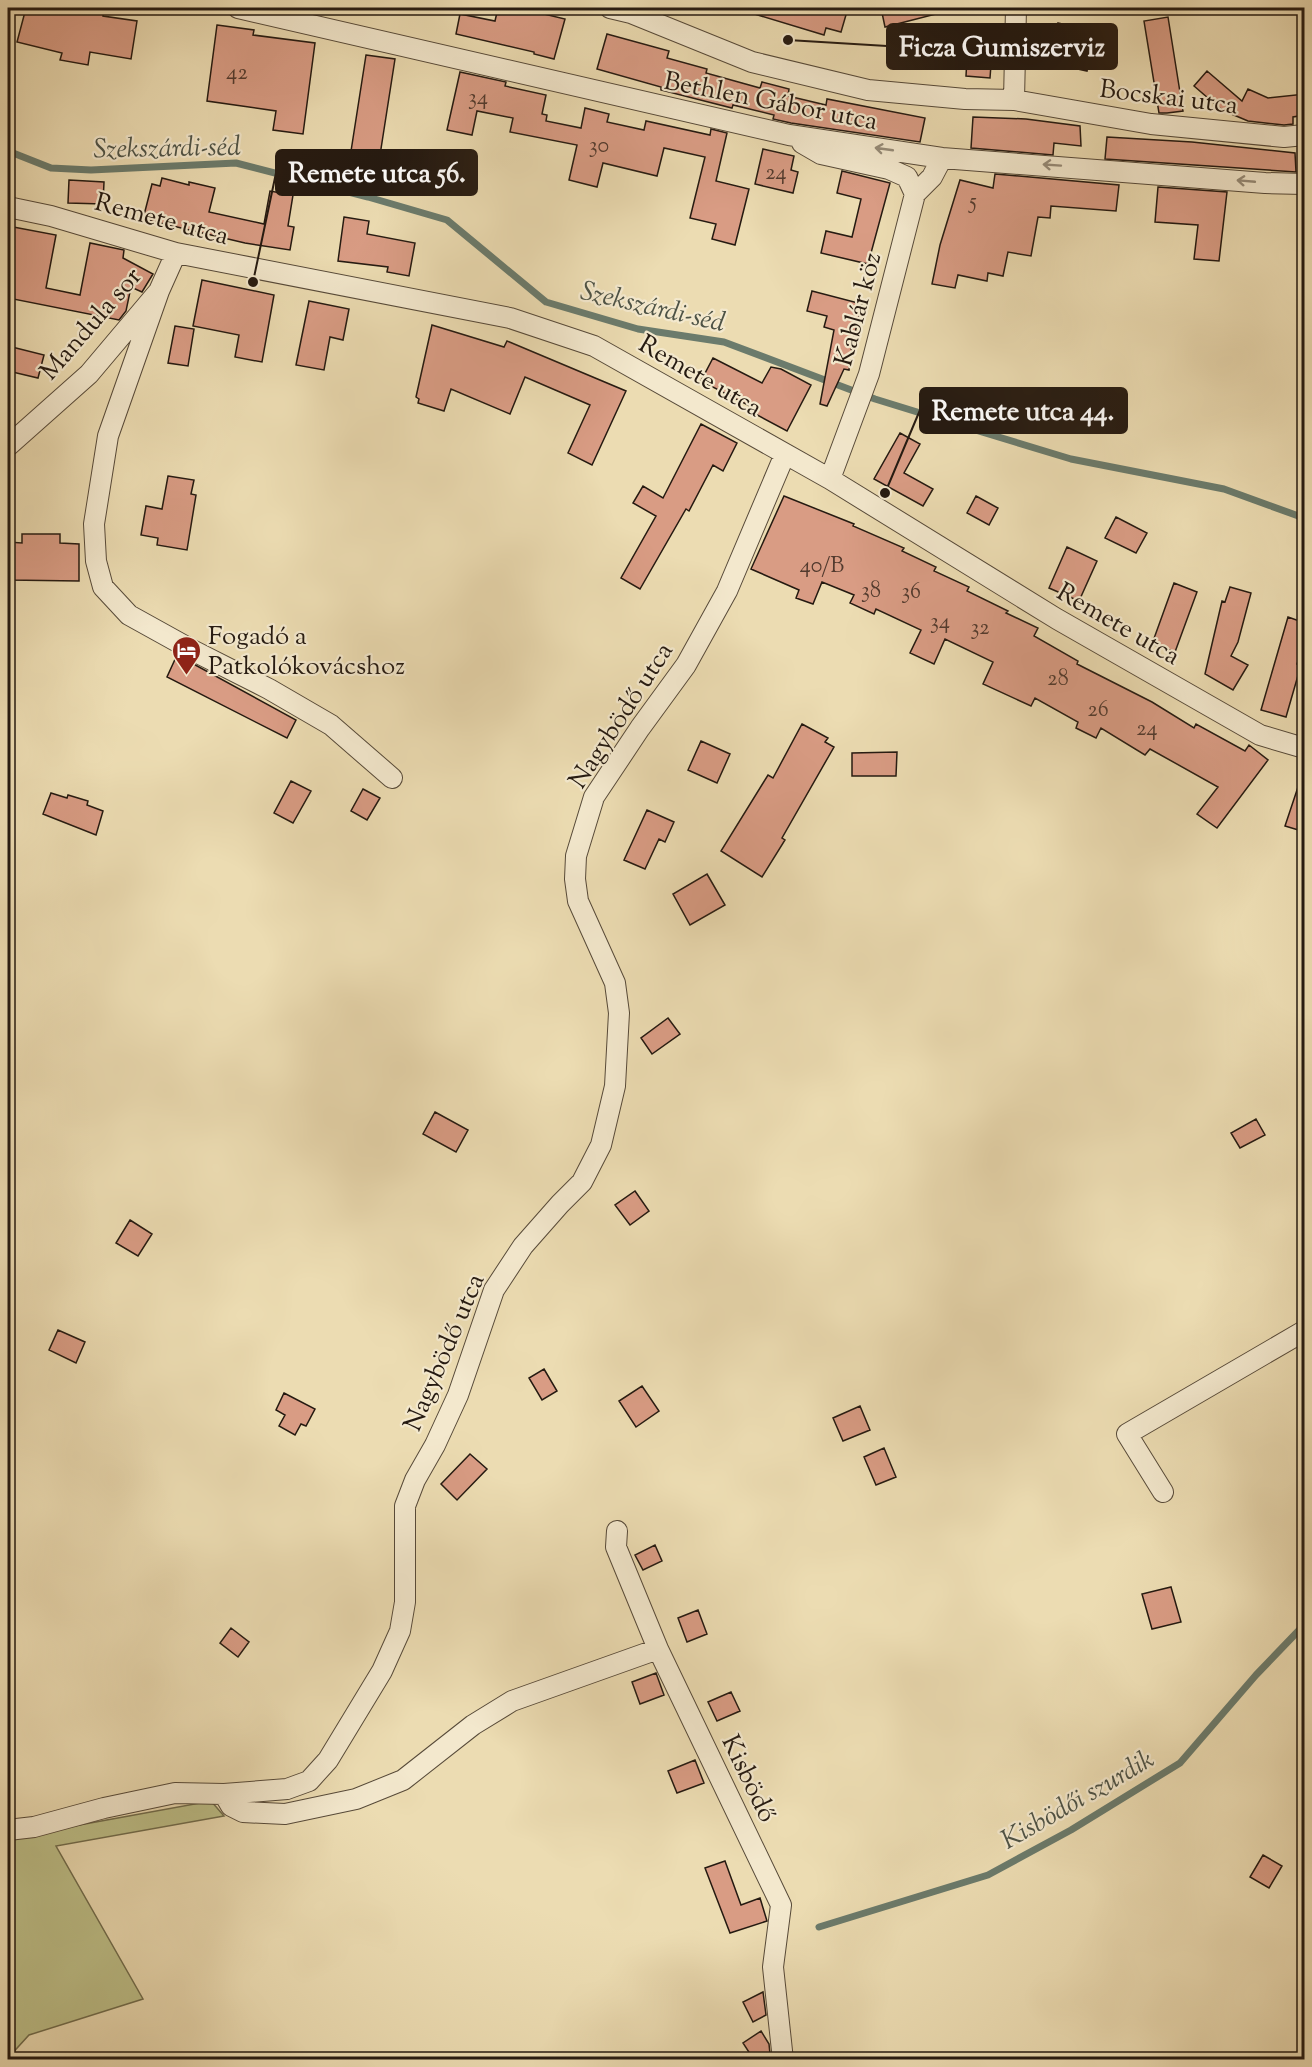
<svg xmlns="http://www.w3.org/2000/svg" width="1312" height="2067" font-family="'Sorts Mill Goudy',serif">
<style>
.green{fill:#bdbf88;stroke:#716c4c;stroke-width:1.5}
.lines{fill:none;stroke-linecap:round;stroke-linejoin:round}
.stream{stroke:#6b7b6c;stroke-width:7}
.building{fill:#d99c84;stroke:#251a11;stroke-width:1.5}
.street-casing{stroke:#574a39;stroke-width:22}
.street{stroke:#f3e8cd;stroke-width:20}
.oneway{stroke:#968b78}
.labels{text-anchor:middle;stroke-width:4.5;stroke-linejoin:round;paint-order:stroke}
.number-label{font-size:22px;fill:#523a2e}
.street-label{font-size:26px;fill:#251a11;stroke:#f3e8cd}
.poi-label{font-size:26px;fill:#251a11;stroke:#f3e8cd;text-anchor:start}
.water-label{font-size:27px;font-style:italic;fill:#4e5346;stroke:#f3e8cd}
.leader{fill:none;stroke:#251a11;stroke-width:2}
.callout-dot{fill:#251a11;stroke:#f3e8cd;stroke-width:2}
.callout{fill:#251a11;stroke:#251a11;stroke-width:2}
.callout-label{font-size:27px;text-anchor:middle;font-weight:bold;fill:#fff}
</style>
<rect width="100%" height="100%" fill="#ecdcb2"/>
<filter id="stains"><feTurbulence type="fractalNoise" baseFrequency=".00333" numOctaves="4"/><feColorMatrix values="0 0 0 0 .2 0 0 0 0 .09 0 0 0 0 .02 0 0 0 .5 -.17"/></filter>
<radialGradient id="worn" r=".72"><stop offset=".6" stop-color="#630" stop-opacity="0"/><stop offset="1" stop-color="#630" stop-opacity=".3"/></radialGradient>
<path class="green" d="M 211,1801 L 224,1816 L 56,1846 L 143,1999 L 29,2035 L 8,2058 L 8,1838 Z"/>
<g class="lines">
<path class="stream" d="M 8,151 L 51,168 L 91,170 L 236,163 L 368,197 L 447,220 L 546,302 L 638,329 L 724,342 L 875,399 L 982,432 L 1071,459 L 1224,489 L 1304,518
M 819,1927 L 988,1875 L 1071,1830 L 1180,1763 L 1256,1675 L 1304,1625"/>
</g>
<path class="building" d="M 26,8 L 104,8 L 103,16 L 137,21 L 131,59 L 90,52 L 88,65 L 60,60 L 62,53 L 17,42 Z
M 498,8 L 519,8 L 565,19 L 554,59 L 534,54 L 534,52 L 456,34 L 460,14 L 495,21 Z
M 749,8 L 848,8 L 841,32 L 826,28 L 824,35 L 748,12 Z
M 881,8 L 935,8 L 936,14 L 885,27 Z
M 1168,17 L 1183,111 L 1167,113 L 1159,113 L 1144,21 Z
M 1058,23 L 1095,31 L 1087,71 L 1050,63 Z
M 217,25 L 254,30 L 253,35 L 315,43 L 303,134 L 273,130 L 276,111 L 207,101 Z
M 922,32 L 961,33 L 961,36 L 993,38 L 990,78 L 966,76 L 967,58 L 921,56 Z
M 607,34 L 669,51 L 667,58 L 707,69 L 706,73 L 760,88 L 762,82 L 789,89 L 788,96 L 826,105 L 827,99 L 925,118 L 920,142 L 791,123 L 773,119 L 774,115 L 733,105 L 732,108 L 661,90 L 661,87 L 597,69 Z
M 366,55 L 395,59 L 378,168 L 349,164 Z
M 1207,71 L 1242,101 L 1248,89 L 1268,98 L 1305,94 L 1305,115 L 1293,117 L 1293,124 L 1284,125 L 1248,121 L 1222,110 L 1194,86 Z
M 460,72 L 506,82 L 505,86 L 546,95 L 542,114 L 547,115 L 546,121 L 581,128 L 585,108 L 609,114 L 607,122 L 644,130 L 646,121 L 710,135 L 711,129 L 727,133 L 716,181 L 749,189 L 735,245 L 712,239 L 716,224 L 690,218 L 705,157 L 664,148 L 657,176 L 603,163 L 597,187 L 569,180 L 577,145 L 510,132 L 513,118 L 477,111 L 472,135 L 447,130 Z
M 973,117 L 1026,119 L 1080,126 L 1081,146 L 1054,143 L 1053,155 L 971,148 Z
M 1107,137 L 1192,142 L 1295,153 L 1296,172 L 1105,159 Z
M 763,149 L 794,156 L 791,170 L 798,172 L 793,193 L 755,184 Z
M 842,171 L 890,183 L 868,264 L 821,253 L 826,231 L 852,237 L 861,199 L 837,193 Z
M 995,174 L 1119,185 L 1116,211 L 1051,206 L 1050,218 L 1038,217 L 1031,256 L 1008,252 L 1003,276 L 988,273 L 987,281 L 958,275 L 955,288 L 932,284 L 940,245 L 960,180 L 993,188 Z
M 162,178 L 189,185 L 189,182 L 215,188 L 209,212 L 264,224 L 270,191 L 293,195 L 288,226 L 294,227 L 290,250 L 245,243 L 143,219 L 152,184 L 160,186 Z
M 69,180 L 104,182 L 103,204 L 68,203 Z
M 1158,187 L 1227,192 L 1219,261 L 1194,259 L 1198,225 L 1155,222 Z
M 344,217 L 369,221 L 367,234 L 415,243 L 409,276 L 387,272 L 388,267 L 338,261 Z
M 8,226 L 56,235 L 46,288 L 80,295 L 90,243 L 124,250 L 123,258 L 153,274 L 142,292 L 131,287 L 126,311 L 119,320 L 8,298 Z
M 202,280 L 274,295 L 262,362 L 235,357 L 239,335 L 193,326 Z
M 812,291 L 862,304 L 851,349 L 852,350 L 849,370 L 844,369 L 827,406 L 820,404 L 834,330 L 824,327 L 827,316 L 807,311 Z
M 309,301 L 349,309 L 343,340 L 330,337 L 324,370 L 296,365 Z
M 432,325 L 504,347 L 507,341 L 626,391 L 592,465 L 568,453 L 590,405 L 525,377 L 510,414 L 451,389 L 444,411 L 418,403 L 419,399 L 416,397 Z
M 175,326 L 194,329 L 188,366 L 168,363 Z
M 8,346 L 44,355 L 38,378 L 8,371 Z
M 713,358 L 762,383 L 771,367 L 781,369 L 811,385 L 787,431 L 748,410 L 750,406 L 701,381 Z
M 701,424 L 737,443 L 723,471 L 713,465 L 689,511 L 686,509 L 640,589 L 621,578 L 656,516 L 633,503 L 643,486 L 663,498 Z
M 900,433 L 920,444 L 904,473 L 933,489 L 923,506 L 874,479 Z
M 168,476 L 194,480 L 191,494 L 196,495 L 187,550 L 157,545 L 158,538 L 141,535 L 146,506 L 162,509 Z
M 784,496 L 854,524 L 853,526 L 904,548 L 902,551 L 936,567 L 934,571 L 969,587 L 967,591 L 1008,611 L 1006,613 L 1038,628 L 1034,636 L 1078,661 L 1077,664 L 1152,702 L 1194,728 L 1196,724 L 1245,751 L 1249,745 L 1268,760 L 1217,828 L 1197,814 L 1218,787 L 1150,749 L 1145,755 L 1101,728 L 1096,738 L 1076,728 L 1078,722 L 1035,698 L 1031,706 L 983,684 L 993,662 L 945,639 L 934,664 L 910,653 L 921,630 L 876,609 L 874,614 L 850,603 L 854,595 L 822,582 L 813,604 L 796,598 L 799,590 L 751,569 Z
M 976,496 L 998,508 L 989,525 L 967,513 Z
M 1116,517 L 1147,533 L 1136,553 L 1105,538 Z
M 22,534 L 60,534 L 60,543 L 79,544 L 79,581 L 8,580 L 8,542 L 22,543 Z
M 1067,547 L 1097,561 L 1079,601 L 1049,588 Z
M 1174,583 L 1197,592 L 1175,652 L 1152,644 Z
M 1230,587 L 1251,593 L 1238,642 L 1231,656 L 1248,665 L 1233,690 L 1205,674 L 1222,601 L 1225,602 Z
M 1288,617 L 1305,623 L 1305,640 L 1297,664 L 1301,665 L 1286,717 L 1261,710 Z
M 177,655 L 296,720 L 287,738 L 167,677 Z
M 802,724 L 828,738 L 825,742 L 834,747 L 782,838 L 785,840 L 762,877 L 721,851 L 768,775 L 773,778 Z
M 701,741 L 730,754 L 717,783 L 688,770 Z
M 897,752 L 896,776 L 852,776 L 852,753 Z
M 1301,778 L 1305,778 L 1305,832 L 1285,826 Z
M 291,781 L 311,791 L 293,823 L 274,813 Z
M 363,789 L 380,798 L 367,820 L 351,811 Z
M 51,793 L 67,798 L 68,795 L 88,801 L 87,805 L 103,811 L 96,835 L 43,814 Z
M 647,810 L 674,822 L 665,842 L 659,839 L 645,869 L 624,860 Z
M 707,874 L 725,905 L 690,925 L 673,894 Z
M 668,1018 L 680,1034 L 652,1054 L 641,1038 Z
M 435,1112 L 468,1130 L 456,1152 L 423,1134 Z
M 1256,1119 L 1265,1135 L 1240,1148 L 1231,1133 Z
M 635,1191 L 649,1211 L 630,1225 L 615,1205 Z
M 130,1220 L 152,1234 L 138,1256 L 116,1243 Z
M 58,1330 L 85,1342 L 76,1363 L 49,1350 Z
M 544,1369 L 557,1391 L 542,1400 L 529,1378 Z
M 642,1386 L 659,1411 L 636,1427 L 619,1401 Z
M 284,1393 L 315,1409 L 306,1426 L 301,1424 L 295,1435 L 279,1426 L 285,1415 L 276,1410 Z
M 860,1406 L 870,1430 L 843,1441 L 833,1418 Z
M 884,1448 L 896,1477 L 876,1485 L 864,1457 Z
M 470,1454 L 487,1469 L 457,1500 L 441,1484 Z
M 655,1545 L 662,1561 L 643,1570 L 635,1555 Z
M 1171,1587 L 1181,1622 L 1152,1629 L 1142,1594 Z
M 698,1610 L 707,1634 L 687,1642 L 678,1618 Z
M 231,1628 L 249,1642 L 238,1657 L 220,1643 Z
M 656,1673 L 664,1695 L 640,1704 L 632,1682 Z
M 731,1692 L 740,1711 L 717,1721 L 708,1702 Z
M 695,1760 L 704,1783 L 677,1793 L 668,1771 Z
M 1263,1855 L 1282,1866 L 1269,1888 L 1250,1877 Z
M 725,1861 L 741,1905 L 760,1898 L 767,1921 L 730,1933 L 705,1868 Z
M 763,1992 L 766,2015 L 753,2022 L 743,2002 Z
M 761,2031 L 769,2044 L 770,2054 L 763,2060 L 754,2060 L 743,2043 Z"/>
<g class="lines">
<defs>
<path id="street" d="M 238,8 L 789,135 L 942,158 L 1265,183 L 1304,184
M 610,8 L 631,13 L 752,62 L 868,90 L 965,99 L 1014,100 L 1151,124 L 1284,137 L 1304,135
M 1014,100 L 1016,8
M 802,143 L 821,154 L 889,169 L 907,177 L 915,194
M 8,207 L 51,216 L 176,253 L 510,318 L 594,346 L 830,479 L 1057,619 L 1260,735 L 1304,748
M 159,291 L 108,436 L 94,524 L 96,561 L 103,587 L 129,615 L 194,651 L 269,689 L 331,725 L 392,778
M 8,446 L 89,374 L 159,291 L 176,253
M 830,479 L 869,374 L 915,194 L 932,177 L 942,158
M 1163,1492 L 1127,1434 L 1304,1331
M 617,1531 L 616,1547 L 658,1649 L 781,1905 L 773,1967 L 783,2060
M 224,1794 L 231,1806 L 243,1812 L 285,1814 L 356,1799 L 403,1780 L 473,1725 L 512,1701 L 658,1649
M 8,1830 L 34,1827 L 104,1808 L 175,1793 L 224,1794 L 287,1789 L 309,1781 L 328,1760 L 382,1671 L 400,1631 L 405,1602 L 405,1506 L 415,1480 L 435,1445 L 458,1395 L 494,1290 L 523,1246 L 560,1204 L 582,1182 L 601,1145 L 615,1086 L 619,1013 L 615,983 L 578,901 L 575,879 L 576,856 L 594,797 L 640,728 L 686,665 L 727,591 L 785,454"/>
</defs>
<use href="#street" class="street-casing"/>
<use href="#street" class="street"/>
</g>
<defs><path id="oneway-shaft" d="M-6 0H5M1.5-3L5.5 0L1.5 3" fill="none" stroke-width="1.6" stroke-linecap="round" stroke-linejoin="round" transform="scale(1.5)"/></defs>
<g class="oneway">
<use href="#oneway-shaft" transform="translate(884 149) rotate(-172)"/>
<use href="#oneway-shaft" transform="translate(1052 165) rotate(-176)"/>
<use href="#oneway-shaft" transform="translate(1246 181) rotate(-175)"/>
</g>
<defs>
<symbol id="hotel-pin" viewBox="-11 -11 22 30"><path d="M0 17L-7.5 6A9.5 9.5 0 1 1 7.5 6Z" fill="#8f2418" stroke="#f3e8cd"/><path d="M-6-4.5h1.5V1H6V5H4.5V3h-9V5H-6ZM-4 0a1.8 1.8 0 1 1 3.6 0ZM.5 0V-2.5h3Q6-2.5 6 0Z" fill="#fff"/></symbol>
</defs>
<g fill-rule="evenodd">
<use href="#hotel-pin" x="170" y="634" width="33" height="45"/>
</g>
<g class="labels">
<g class="number-label">
<text x="237" y="79">42</text>
<text x="478" y="104">34</text>
<text x="599" y="152">30</text>
<text x="776" y="179">24</text>
<text x="973" y="208">5</text>
<text x="822" y="572">40/B</text>
<text x="871" y="597">38</text>
<text x="911" y="598">36</text>
<text x="940" y="628">34</text>
<text x="980" y="634">32</text>
<text x="1058" y="685">28</text>
<text x="1098" y="716">26</text>
<text x="1147" y="735">24</text>
</g>
<g class="street-label">
<text transform="translate(1169 96) rotate(7)" y="9">Bocskai utca</text>
<text transform="translate(771 100) rotate(11)" y="9">Bethlen Gábor utca</text>
<text transform="translate(162 218) rotate(15)" y="9">Remete utca</text>
<text transform="translate(857 309) rotate(-75)" y="9">Kablár köz</text>
<text transform="translate(90 323) rotate(-49)" y="9">Mandula sor</text>
<text transform="translate(701 375) rotate(30)" y="9">Remete utca</text>
<text transform="translate(1119 623) rotate(30)" y="9">Remete utca</text>
<text transform="translate(620 715) rotate(-57)" y="9">Nagybödő utca</text>
<text transform="translate(443 1352) rotate(-67)" y="9">Nagybödő utca</text>
<text transform="translate(750 1778) rotate(64)" y="9">Kisbödő</text>
</g>
<g class="poi-label">
<text x="208" y="644">Fogadó a<tspan x="208" dy="30">Patkolókovácshoz</tspan></text>
</g>
<g class="water-label">
<text transform="translate(167 147) rotate(-1)" y="9">Szekszárdi-séd</text>
<text transform="translate(653 306) rotate(13)" y="9">Szekszárdi-séd</text>
<text transform="translate(1077 1799) rotate(-30)" y="9">Kisbödői szurdik</text>
</g>
</g>
<path class="leader" d="M788 40L887 46M253 282L276 173M885 493L920 410"/>
<g class="callout-dot">
<circle cx="788" cy="40" r="6"/>
<circle cx="253" cy="282" r="6"/>
<circle cx="885" cy="493" r="6"/>
</g>
<g class="callout">
<rect x="887" y="24" width="230" height="45" rx="6"/>
<rect x="276" y="150" width="201" height="45" rx="6"/>
<rect x="920" y="388" width="207" height="45" rx="6"/>
</g>
<g class="callout-label">
<text x="1002" y="56">Ficza Gumiszerviz</text>
<text x="377" y="182">Remete utca 56.</text>
<text x="1023" y="420">Remete utca 44.</text>
</g>
<rect width="1312" height="2067" fill="none" stroke="#ecdcb2" stroke-width="30"/>
<rect x="9" y="9" width="1294" height="2049" fill="none" stroke="#251a11" stroke-width="3"/>
<rect x="15" y="15" width="1282" height="2037" fill="none" stroke="#251a11" stroke-width="1.5"/>
<rect width="100%" height="100%" filter="url(#stains)"/>
<rect width="100%" height="100%" fill="url(#worn)"/>
</svg>
